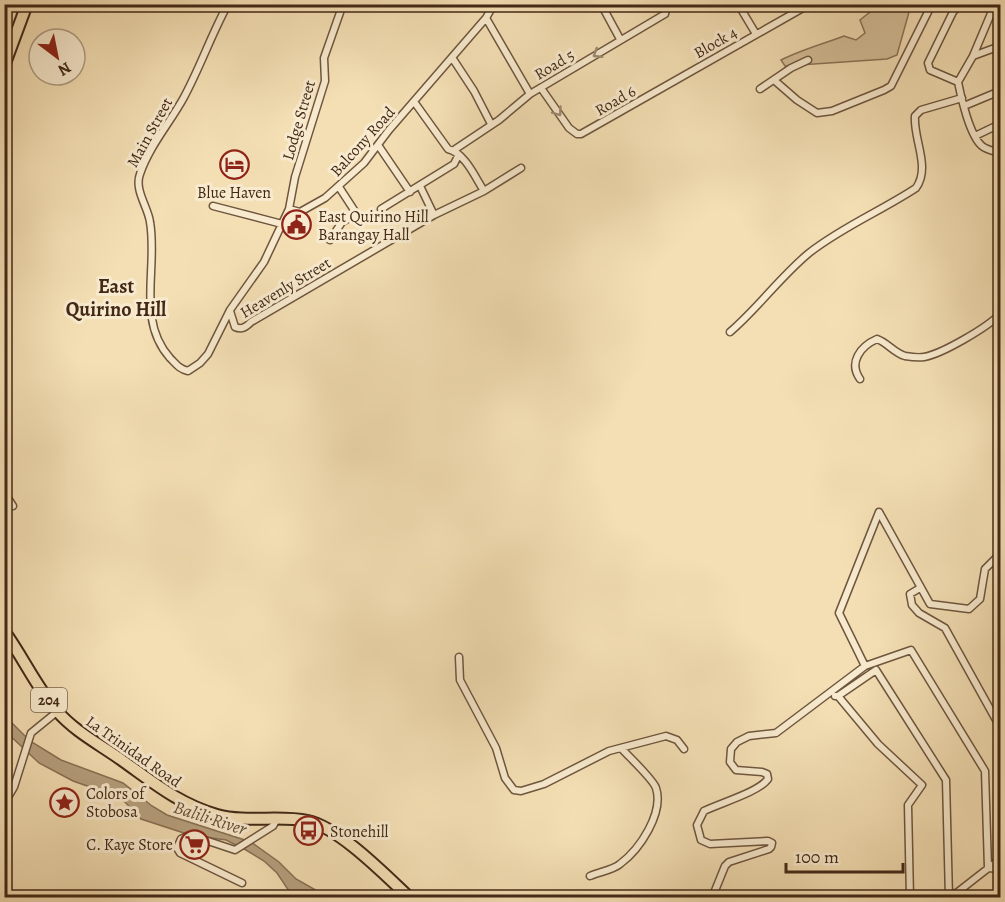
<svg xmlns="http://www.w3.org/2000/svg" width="1005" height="902" font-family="Alegreya,serif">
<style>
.green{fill:#d6c099;stroke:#8c7458;stroke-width:1.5}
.water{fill:#b7a17f;stroke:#887155;stroke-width:1.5}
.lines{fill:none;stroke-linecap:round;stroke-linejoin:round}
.street-casing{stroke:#6e563e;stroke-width:9}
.highway-casing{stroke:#422917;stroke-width:14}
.street{stroke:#f8eace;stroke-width:6}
.highway{stroke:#f4dfb4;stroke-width:10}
.oneway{stroke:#9d8a72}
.labels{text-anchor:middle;stroke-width:6;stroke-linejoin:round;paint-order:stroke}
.shield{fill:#f8eace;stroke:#79634e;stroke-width:1.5}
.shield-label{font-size:15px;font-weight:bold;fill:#422917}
.street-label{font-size:16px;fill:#422917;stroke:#f8eace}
.poi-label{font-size:16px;fill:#422917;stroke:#f8eace;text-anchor:start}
.water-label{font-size:18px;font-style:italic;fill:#654d36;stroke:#f8eace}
.quarter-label{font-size:20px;font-weight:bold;fill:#422917;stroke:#f8eace}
</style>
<rect width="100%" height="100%" fill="#f4dfb4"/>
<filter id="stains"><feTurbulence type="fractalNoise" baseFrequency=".00333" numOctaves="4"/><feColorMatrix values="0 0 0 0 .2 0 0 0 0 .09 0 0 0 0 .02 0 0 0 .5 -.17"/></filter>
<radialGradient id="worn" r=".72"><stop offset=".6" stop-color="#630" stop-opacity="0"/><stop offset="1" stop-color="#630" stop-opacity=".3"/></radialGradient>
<path class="green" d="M 867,5 L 911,5 L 897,55 L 887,59 L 785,66 L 781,60 C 801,50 823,44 844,36 L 856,40 L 865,33 L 860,20 L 870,12 Z"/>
<path class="water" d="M 4,715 L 30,741 L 61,760 L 123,783 L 152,806 L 167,815 L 251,842 L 279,862 L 296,879 L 328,897 L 293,897 L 277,873 L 264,861 L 246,850 L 226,840 L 190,835 L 141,819 L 125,802 L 113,795 L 73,781 L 39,763 L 5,731 Z"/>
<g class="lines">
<defs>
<path id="street" d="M 228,4 C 211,35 200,68 183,99 C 169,124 149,147 140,174 C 134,190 148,207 150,222 C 158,268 136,320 170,358 C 176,364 179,369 188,371 L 200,363 L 208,354 L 230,310 L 264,262 L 289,209 L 295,177 L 325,81 L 324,58 L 343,4
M 601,4 L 620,39
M 738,4 L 756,34
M 486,18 L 530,94
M 973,56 L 1000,46
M 453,59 L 474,91 L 491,124
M 774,80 L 797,100 L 817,113 L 832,111 L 884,90 L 891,86 L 932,4
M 958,82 L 930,70 L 928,63 L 953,12 L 960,4
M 958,82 C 961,98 970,136 982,146 C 987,150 994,151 1000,153
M 958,82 L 973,56 L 995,4
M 541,88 L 569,128 L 577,134 L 581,134 L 810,4
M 760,89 L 791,68 L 808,60
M 415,103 L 448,149 C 465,153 475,177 484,191
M 964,106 L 1000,91
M 975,136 L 1000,124
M 378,145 L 410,192
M 454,150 L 499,120 L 530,94 L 665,14 L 667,4
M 420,186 L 434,215
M 213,206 L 282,224
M 289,209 L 300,212 L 325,198 L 364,163 L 389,130 L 486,18 L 494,4
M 381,209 L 454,164 L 458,156
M 300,212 L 304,221
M 330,240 L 342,222 L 355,215 L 354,210 L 339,187
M 230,311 L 235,327 C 242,330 246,327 251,322 L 434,215 L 484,191 L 521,168
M 730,332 C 759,307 780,277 809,253 C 842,227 881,211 916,188 C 931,167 913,139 915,116 L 921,110 L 962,98
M 860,379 C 848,362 861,346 877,339 C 888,343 894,353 905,356 C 911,357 918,358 924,357 C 942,354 988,327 1000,314
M 4,492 L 13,506
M 920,588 L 910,594 L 912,605 L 919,613 L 945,628 L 1000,727
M 459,657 L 460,680 L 496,748 L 505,778 L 514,790 L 521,791 L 544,784 L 609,751 L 666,736 L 677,740 L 684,749
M 865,666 L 911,650 L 985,771 L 988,868 L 1000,869
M 835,696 L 838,696 L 878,744 L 922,785 L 908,805 L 910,898
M 838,696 L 876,670 L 946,780 L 949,898
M 4,804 L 14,787 L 31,733 L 58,711
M 590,876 C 599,872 613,870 620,864 C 640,849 664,813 656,788 C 653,779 629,757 622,749
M 242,883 L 180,853 L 177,848 L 181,839 L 187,836 L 193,836 L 235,850 L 273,826 L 277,819
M 955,893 L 972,898
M 712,898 L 725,866 L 729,862 L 769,849 L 771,847 L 772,843 L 768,841 L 710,844 L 701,840 L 697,825 L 704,811 C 720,803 759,792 768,779 L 767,774 L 762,772 L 736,770 L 730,762 L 731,749 L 737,742 L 749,736 L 776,733 L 865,666 L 839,613 L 879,512 L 930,604 L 969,609 L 980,599 L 985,569 L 1000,554
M 950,898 L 1000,859"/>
<path id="highway" d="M 4,66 L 27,4
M 4,631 C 23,657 36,687 57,711 C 75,732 101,745 123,761 C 154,783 179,804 217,815 C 247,823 279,815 308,821 C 340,828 386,876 410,898"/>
</defs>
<use href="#street" class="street-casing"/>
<use href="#highway" class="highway-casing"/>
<use href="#street" class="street"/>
<use href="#highway" class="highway"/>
</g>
<defs><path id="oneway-chevron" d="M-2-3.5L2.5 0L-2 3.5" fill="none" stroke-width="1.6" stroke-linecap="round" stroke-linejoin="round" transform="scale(1.5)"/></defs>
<g class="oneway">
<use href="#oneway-chevron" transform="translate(597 54) rotate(148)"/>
<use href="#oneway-chevron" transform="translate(558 112) rotate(54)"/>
</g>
<defs>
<symbol id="hotel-ring" viewBox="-11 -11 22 22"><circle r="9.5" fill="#f8eace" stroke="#8f2418" stroke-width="1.5"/><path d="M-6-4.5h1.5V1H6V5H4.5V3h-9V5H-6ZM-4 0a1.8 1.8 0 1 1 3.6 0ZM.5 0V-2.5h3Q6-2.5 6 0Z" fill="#8f2418"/></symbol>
<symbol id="civic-ring" viewBox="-11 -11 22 22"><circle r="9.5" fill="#f8eace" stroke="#8f2418" stroke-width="1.5"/><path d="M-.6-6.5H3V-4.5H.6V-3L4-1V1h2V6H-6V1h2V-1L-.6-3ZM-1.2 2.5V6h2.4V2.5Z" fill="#8f2418"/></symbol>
<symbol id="sight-ring" viewBox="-11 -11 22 22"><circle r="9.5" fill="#f8eace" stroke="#8f2418" stroke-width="1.5"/><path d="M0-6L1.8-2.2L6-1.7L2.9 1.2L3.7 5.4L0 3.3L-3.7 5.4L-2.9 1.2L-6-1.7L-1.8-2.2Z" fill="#8f2418"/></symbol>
<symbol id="bus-ring" viewBox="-11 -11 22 22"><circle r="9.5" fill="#f8eace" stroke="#8f2418" stroke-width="1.5"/><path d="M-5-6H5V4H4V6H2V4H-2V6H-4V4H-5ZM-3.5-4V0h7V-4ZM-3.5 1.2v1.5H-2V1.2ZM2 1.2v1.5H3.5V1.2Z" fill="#8f2418"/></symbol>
<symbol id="supermarket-ring" viewBox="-11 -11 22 22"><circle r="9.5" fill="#f8eace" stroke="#8f2418" stroke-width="1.5"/><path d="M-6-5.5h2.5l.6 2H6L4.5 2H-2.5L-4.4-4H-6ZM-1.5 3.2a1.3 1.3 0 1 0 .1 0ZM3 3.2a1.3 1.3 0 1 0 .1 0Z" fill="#8f2418"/></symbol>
</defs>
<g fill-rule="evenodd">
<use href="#hotel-ring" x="218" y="148" width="33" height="33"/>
<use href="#civic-ring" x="280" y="208" width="33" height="33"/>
<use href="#sight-ring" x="48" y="786" width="33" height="33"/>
<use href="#bus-ring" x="292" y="814" width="33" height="33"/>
<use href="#supermarket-ring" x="178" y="828" width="33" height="33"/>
</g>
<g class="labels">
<rect class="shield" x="31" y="688" width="36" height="24" rx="4.5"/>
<g class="shield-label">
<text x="49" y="705">204</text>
</g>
<g class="street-label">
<text transform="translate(715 42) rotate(-30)" y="6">Block 4</text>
<text transform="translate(554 64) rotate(-31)" y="6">Road 5</text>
<text transform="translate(615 100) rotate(-30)" y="6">Road 6</text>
<text transform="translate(298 120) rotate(-74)" y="6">Lodge Street</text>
<text transform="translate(149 132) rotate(-61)" y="6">Main Street</text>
<text transform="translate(362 141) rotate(-48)" y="6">Balcony Road</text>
<text transform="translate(285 287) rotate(-31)" y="6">Heavenly Street</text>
<text transform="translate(134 751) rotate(35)" y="6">La Trinidad Road</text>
</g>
<g class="poi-label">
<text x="234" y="198" text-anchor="middle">Blue Haven</text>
<text x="318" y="222">East Quirino Hill<tspan x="318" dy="18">Barangay Hall</tspan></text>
<text x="86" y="799">Colors of<tspan x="86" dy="18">Stobosa</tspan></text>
<text x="330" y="837">Stonehill</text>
<text x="173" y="850" text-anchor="end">C. Kaye Store</text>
</g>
<g class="water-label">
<text transform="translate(210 818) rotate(18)" y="6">Balili River</text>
</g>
<g class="quarter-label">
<text x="116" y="293">East<tspan x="116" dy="23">Quirino Hill</tspan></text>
</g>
</g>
<rect width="1005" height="902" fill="none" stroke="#f4dfb4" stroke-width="24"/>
<rect x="6" y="6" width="993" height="890" fill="none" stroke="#422917" stroke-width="3"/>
<rect x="12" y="12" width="981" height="878" fill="none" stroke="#422917" stroke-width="1.5"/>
<g transform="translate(57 57) rotate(148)"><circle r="28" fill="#f8eace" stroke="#af9d85" stroke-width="1.5"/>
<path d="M0-4.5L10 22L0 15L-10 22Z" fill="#8f2418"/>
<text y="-9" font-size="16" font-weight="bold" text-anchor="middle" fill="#422917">N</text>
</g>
<path d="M786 863v9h117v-9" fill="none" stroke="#422917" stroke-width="3"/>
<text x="795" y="863" font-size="18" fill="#422917" stroke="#f8eace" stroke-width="4.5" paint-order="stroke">100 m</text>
<rect width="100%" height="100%" filter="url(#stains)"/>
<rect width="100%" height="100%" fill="url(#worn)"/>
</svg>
